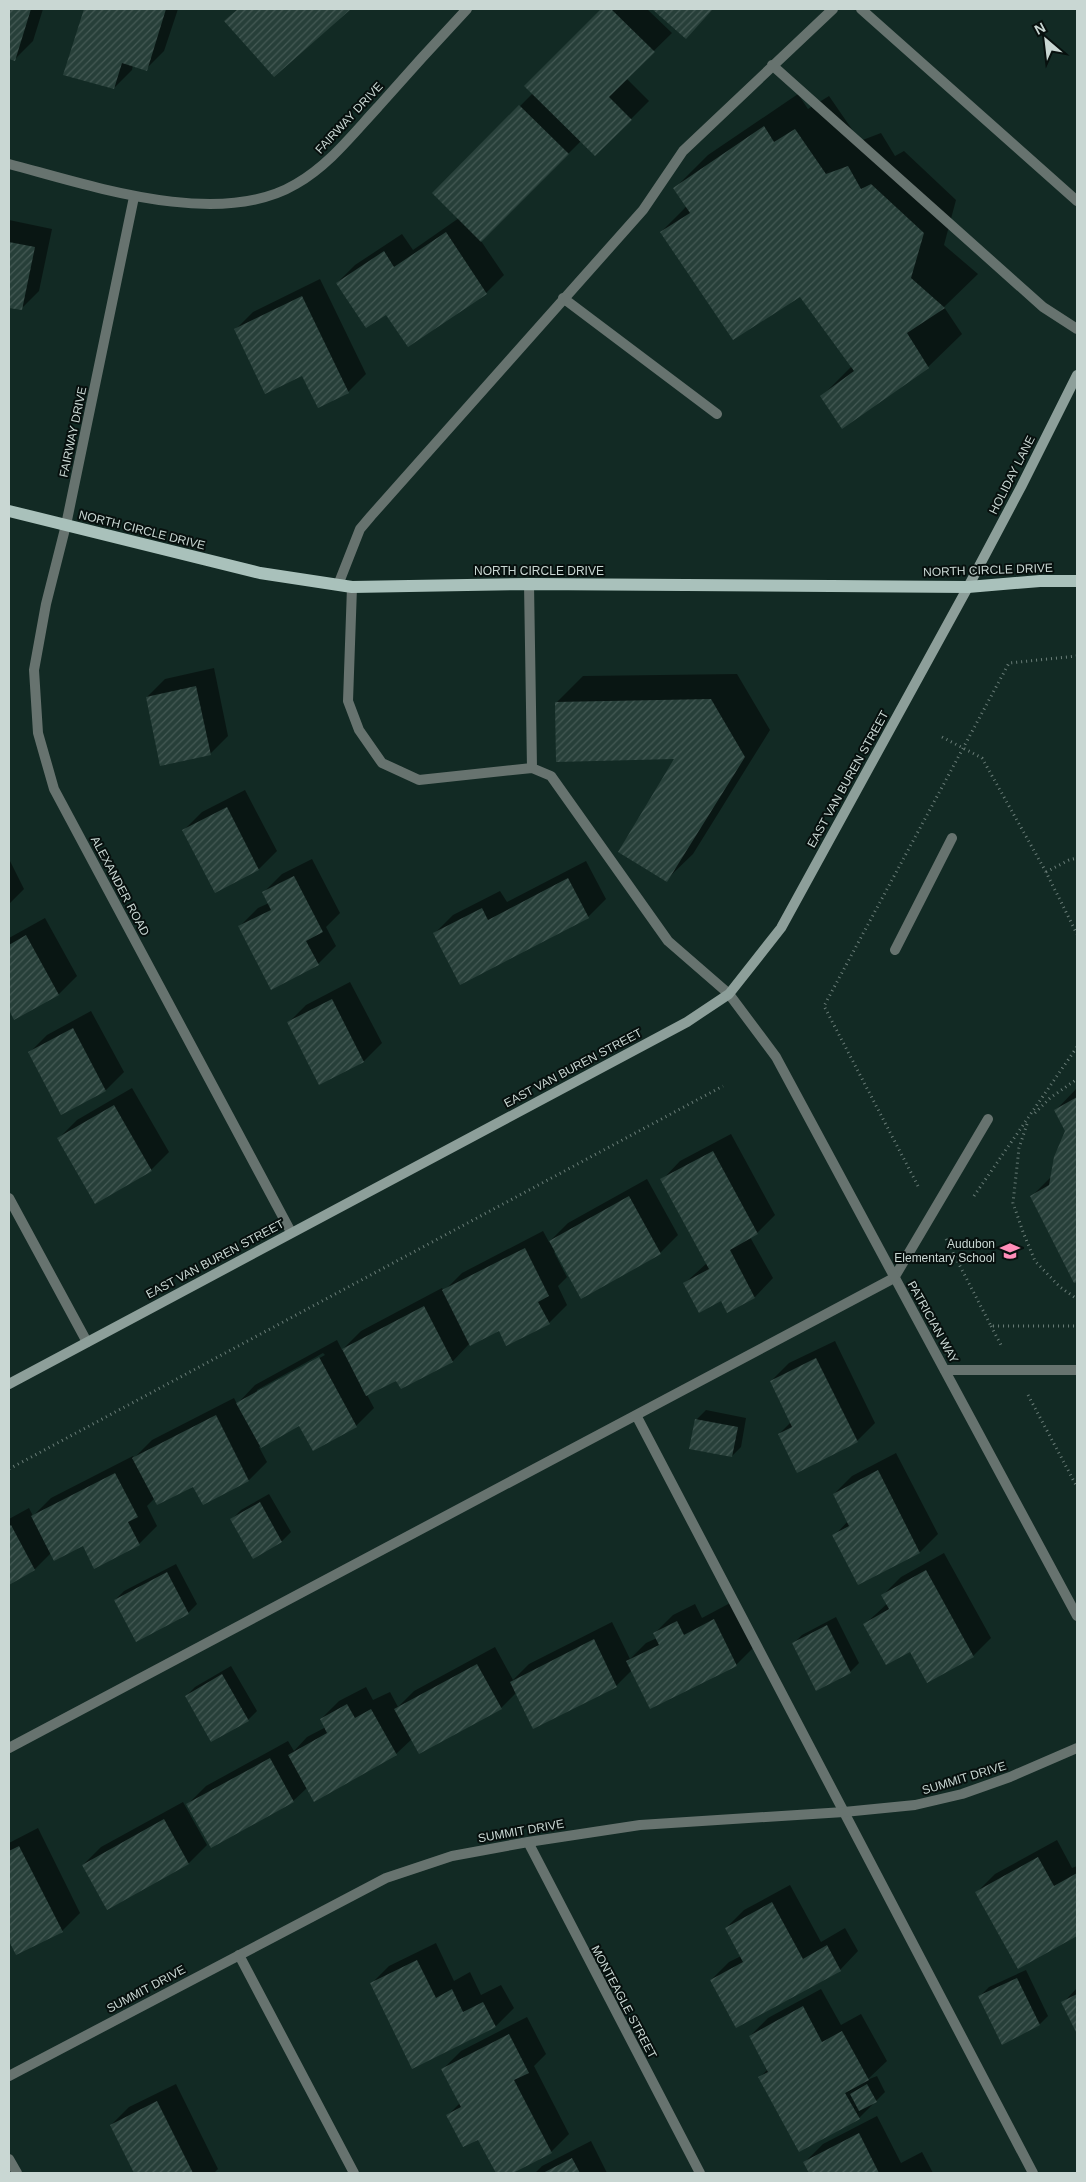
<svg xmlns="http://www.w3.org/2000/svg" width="1086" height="2182" font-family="Arial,sans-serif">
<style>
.shadow{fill:#0007;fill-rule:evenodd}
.building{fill:url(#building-hatch)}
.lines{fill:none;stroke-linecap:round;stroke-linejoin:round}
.path{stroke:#6a7d78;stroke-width:3;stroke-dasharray:1 4;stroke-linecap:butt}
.lane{stroke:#67736f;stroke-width:10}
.street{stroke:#67736f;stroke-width:10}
.secondary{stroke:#8d9f9a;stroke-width:10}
.primary{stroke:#a9c1bb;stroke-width:12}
.labels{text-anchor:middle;stroke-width:4;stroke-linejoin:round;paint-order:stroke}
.street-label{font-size:12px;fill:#c9d7d3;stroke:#07100e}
.poi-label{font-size:12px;fill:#c9d7d3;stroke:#07100e;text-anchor:end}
</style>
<defs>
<pattern id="building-hatch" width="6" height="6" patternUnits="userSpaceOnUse" patternTransform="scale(1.25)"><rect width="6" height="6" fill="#273f39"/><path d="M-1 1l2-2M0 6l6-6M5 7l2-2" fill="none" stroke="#455a55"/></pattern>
</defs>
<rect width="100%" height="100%" fill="#122a24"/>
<path class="shadow" d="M 9,9 L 43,9 L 33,41 L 15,59 L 9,57 Z
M 85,9 L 178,9 L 164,51 L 146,69 L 133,65 L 132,70 L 114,88 L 65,74 Z
M 238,9 L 349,9 L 275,75 L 226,21 Z
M 603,9 L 647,9 L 672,33 L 626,78 L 649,101 L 595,155 L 581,141 L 481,241 L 504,275 L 486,293 L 408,346 L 387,313 L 337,283 L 355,265 L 402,234 L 413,250 L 459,218 L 434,193 L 533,93 L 526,86 Z
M 654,9 L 713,9 L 686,37 Z
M 798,94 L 808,109 L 829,96 L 860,141 L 881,133 L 895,156 L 904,151 L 956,200 L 944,245 L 978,274 L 944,307 L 962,334 L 928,367 L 822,396 L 852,366 L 800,295 L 661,232 L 687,206 L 675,188 L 708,155 Z
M 9,220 L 52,229 L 39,291 L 21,309 L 9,306 Z
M 320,279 L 366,374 L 348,392 L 235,330 L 253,312 Z
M 214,668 L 228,736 L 210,754 L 147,697 L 165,679 Z
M 737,674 L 770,730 L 693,854 L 666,880 L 676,758 L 557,702 L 583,676 Z
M 245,790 L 277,851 L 259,869 L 215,891 L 184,830 L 202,812 Z
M 9,859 L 24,889 L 9,904 Z
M 312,859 L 340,913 L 326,927 L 336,946 L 318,964 L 240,926 L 258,908 L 269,903 L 264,892 L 282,874 Z
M 586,861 L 606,899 L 588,917 L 435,933 L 453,915 L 500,891 L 507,902 Z
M 45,918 L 77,976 L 59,994 L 15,1018 L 9,1007 L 9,938 Z
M 350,982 L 382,1043 L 364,1061 L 319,1083 L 288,1023 L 306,1005 Z
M 91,1011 L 124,1072 L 106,1090 L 61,1113 L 29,1053 L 47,1035 Z
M 132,1088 L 169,1152 L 151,1170 L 59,1138 L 77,1120 Z
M 1077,1088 L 1077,1280 L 1075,1282 L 1031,1197 L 1052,1176 L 1067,1131 L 1056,1110 Z
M 731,1134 L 775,1215 L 757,1233 L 750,1237 L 773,1278 L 755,1297 L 727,1311 L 721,1299 L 685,1283 L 707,1263 L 662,1180 L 680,1161 Z
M 647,1179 L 678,1235 L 660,1253 L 556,1251 L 554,1252 L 567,1277 L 558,1286 L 567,1305 L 549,1323 L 500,1330 L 470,1343 L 453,1361 L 402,1388 L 397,1379 L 367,1395 L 374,1408 L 356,1426 L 314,1449 L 300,1424 L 259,1447 L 267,1462 L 249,1480 L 203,1503 L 194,1485 L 155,1498 L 147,1506 L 157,1526 L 139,1544 L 84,1545 L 51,1553 L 35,1569 L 9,1584 L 9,1519 L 29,1508 L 33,1516 L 51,1498 L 133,1456 L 134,1458 L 152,1440 L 234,1398 L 237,1404 L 255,1385 L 337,1340 L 342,1350 L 361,1331 L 442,1288 L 444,1291 L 462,1273 L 543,1231 L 549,1242 L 568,1223 ZM 323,1353 L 325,1355 L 257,1393 L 257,1390 Z
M 835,1341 L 875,1423 L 857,1441 L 779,1434 L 791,1422 L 771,1381 L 789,1363 Z
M 706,1410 L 746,1418 L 741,1447 L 732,1456 L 697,1419 Z
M 896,1453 L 938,1534 L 920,1552 L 858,1583 L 834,1536 L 848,1521 L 834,1494 L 852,1476 Z
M 269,1494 L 291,1532 L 282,1541 L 253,1557 L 232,1519 L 241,1510 Z
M 944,1553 L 991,1638 L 973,1656 L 911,1650 L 865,1624 L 887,1604 L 883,1595 L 901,1577 Z
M 176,1564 L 197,1604 L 188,1613 L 115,1600 L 124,1591 Z
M 732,1602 L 754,1647 L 736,1665 L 632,1670 L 616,1686 L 533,1727 L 516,1693 L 501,1708 L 412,1739 L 396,1754 L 307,1788 L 293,1801 L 188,1804 L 206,1786 L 288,1741 L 294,1751 L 307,1737 L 326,1727 L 321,1719 L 339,1701 L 366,1687 L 373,1700 L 390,1692 L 398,1707 L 414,1691 L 495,1647 L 513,1680 L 529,1664 L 612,1622 L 630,1659 L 646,1643 L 657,1638 L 655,1633 L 673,1615 L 695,1604 L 702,1618 Z
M 836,1617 L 859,1663 L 850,1672 L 793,1644 L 802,1635 Z
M 231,1666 L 257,1711 L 248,1720 L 186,1696 L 195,1687 Z
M 183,1802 L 207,1845 L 189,1863 L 107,1908 L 83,1865 L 101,1847 Z
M 38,1828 L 80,1913 L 62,1931 L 16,1954 L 9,1938 L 9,1843 Z
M 1057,1840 L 1072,1868 L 1077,1866 L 1077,1934 L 1018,1967 L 977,1892 L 995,1874 Z
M 790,1885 L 821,1942 L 845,1928 L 858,1951 L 840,1970 L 711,1980 L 729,1962 L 741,1956 L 726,1928 L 744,1910 Z
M 436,1943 L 454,1981 L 470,1972 L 481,1995 L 501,1985 L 514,2008 L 496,2026 L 371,1984 L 389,1966 Z
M 1026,1970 L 1048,2016 L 1040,2024 L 980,1996 L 989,1987 Z
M 1077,1988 L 1077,2031 L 1063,2003 Z
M 821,1989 L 841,2025 L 861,2014 L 887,2061 L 867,2080 L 877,2076 L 885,2092 L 859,2118 L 760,2077 L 768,2069 L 750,2036 L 768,2018 Z
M 527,2017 L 546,2054 L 534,2066 L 569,2134 L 551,2152 L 511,2173 L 497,2173 L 479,2138 L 448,2115 L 460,2103 L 443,2069 L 461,2051 Z
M 176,2084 L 218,2169 L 214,2173 L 135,2173 L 111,2125 L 129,2107 Z
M 877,2116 L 901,2163 L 922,2152 L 933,2173 L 810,2173 L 805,2162 L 823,2144 Z
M 591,2141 L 607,2173 L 535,2173 L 542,2166 Z"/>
<path class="building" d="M 9,9 L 31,9 L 15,61 L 9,59 Z
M 84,9 L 166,9 L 147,71 L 122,63 L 114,89 L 63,75 Z
M 238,9 L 351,9 L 274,77 L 224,21 Z
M 601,9 L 611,9 L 655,52 L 609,97 L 632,120 L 595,156 L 524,86 Z
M 652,9 L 713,9 L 686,39 Z
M 519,105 L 569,154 L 481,242 L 432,193 Z
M 764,126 L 774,142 L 795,129 L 826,174 L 848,166 L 861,189 L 871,184 L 924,233 L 911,278 L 945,308 L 907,333 L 929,368 L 842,429 L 820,396 L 854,371 L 800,297 L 733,340 L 660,232 L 690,213 L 673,188 Z
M 446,232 L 487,294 L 408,347 L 386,315 L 366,328 L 336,283 L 384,251 L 394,267 Z
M 9,242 L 35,247 L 22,310 L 9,308 Z
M 302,296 L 349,393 L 318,408 L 302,376 L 265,394 L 234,329 Z
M 196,686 L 211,755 L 160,766 L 146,697 Z
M 711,699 L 745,757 L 667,882 L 618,852 L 674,759 L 556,762 L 555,702 Z
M 227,807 L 259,870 L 215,893 L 182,830 Z
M 294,876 L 323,932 L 306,941 L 319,965 L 271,990 L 238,926 L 271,910 L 262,892 Z
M 568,878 L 589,918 L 460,985 L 433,933 L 482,908 L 488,920 Z
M 26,935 L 59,995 L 14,1020 L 9,1010 L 9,945 Z
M 332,999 L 364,1062 L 319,1085 L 287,1022 Z
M 73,1028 L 106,1091 L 61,1115 L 28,1052 Z
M 1077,1097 L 1077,1282 L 1074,1283 L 1030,1196 L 1049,1185 L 1054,1157 L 1065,1131 L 1054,1110 Z
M 114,1105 L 152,1171 L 95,1204 L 57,1138 Z
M 713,1151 L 758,1234 L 730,1250 L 755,1298 L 727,1313 L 721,1301 L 699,1313 L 683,1283 L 709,1269 L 660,1179 Z
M 629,1196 L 661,1254 L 581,1299 L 549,1241 Z
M 525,1248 L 549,1296 L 538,1302 L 550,1324 L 506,1346 L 499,1331 L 470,1346 L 442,1290 Z
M 424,1306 L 453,1362 L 401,1389 L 396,1381 L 366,1396 L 342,1349 Z
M 319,1357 L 357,1427 L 313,1451 L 299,1426 L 261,1448 L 236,1403 Z
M 816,1358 L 858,1442 L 797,1473 L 778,1434 L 792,1427 L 770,1381 Z
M 216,1415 L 249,1481 L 203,1505 L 193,1487 L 157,1505 L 132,1458 Z
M 695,1419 L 738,1427 L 732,1457 L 689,1449 Z
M 878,1470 L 920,1553 L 858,1585 L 832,1535 L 849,1526 L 833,1494 Z
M 115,1473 L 138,1517 L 128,1522 L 140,1545 L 94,1569 L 83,1546 L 54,1561 L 31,1516 Z
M 260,1502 L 282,1542 L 253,1559 L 230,1519 Z
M 11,1525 L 35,1570 L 9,1585 L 9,1526 Z
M 926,1570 L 974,1657 L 927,1683 L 910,1652 L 886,1665 L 863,1624 L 889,1609 L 881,1595 Z
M 167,1572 L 189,1614 L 136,1642 L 114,1600 Z
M 714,1619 L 737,1666 L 650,1709 L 626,1661 L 659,1645 L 653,1633 L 677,1621 L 684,1635 Z
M 827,1625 L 851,1673 L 816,1691 L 792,1643 Z
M 594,1639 L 617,1687 L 533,1729 L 510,1682 Z
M 477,1664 L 502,1709 L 419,1754 L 394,1709 Z
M 222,1674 L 249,1721 L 211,1742 L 185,1696 Z
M 347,1704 L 355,1718 L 371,1709 L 397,1755 L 314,1802 L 288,1755 L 327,1733 L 320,1719 Z
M 270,1758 L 294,1802 L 211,1848 L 186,1804 Z
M 164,1819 L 189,1864 L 107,1910 L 82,1865 Z
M 19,1846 L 63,1932 L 16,1955 L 9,1941 L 9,1851 Z
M 1038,1857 L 1054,1886 L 1077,1873 L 1077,1936 L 1018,1969 L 975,1892 Z
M 772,1902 L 803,1959 L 827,1945 L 841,1971 L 736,2028 L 710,1980 L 743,1962 L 725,1928 Z
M 417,1960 L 436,1998 L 452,1989 L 463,2012 L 483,2002 L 496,2027 L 412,2069 L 370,1983 Z
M 1017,1978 L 1040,2025 L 1002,2045 L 978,1996 Z
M 1077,1994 L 1077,2034 L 1061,2002 Z
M 803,2006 L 822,2042 L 842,2031 L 869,2080 L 845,2093 L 860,2119 L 799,2152 L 758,2077 L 768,2072 L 749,2036 Z
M 509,2034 L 529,2073 L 514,2080 L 552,2153 L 513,2173 L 496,2173 L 478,2140 L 463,2147 L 446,2115 L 461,2107 L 441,2069 Z
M 867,2084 L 877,2102 L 859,2111 L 850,2094 Z
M 157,2101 L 193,2173 L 134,2173 L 110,2125 Z
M 859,2133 L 879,2173 L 809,2173 L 803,2162 Z
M 572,2158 L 580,2173 L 543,2173 Z"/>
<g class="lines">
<path class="path" d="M 942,737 L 982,758 L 1046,872 L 1077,934
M 1046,872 L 1069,860 L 1077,858
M 1035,1113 L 1050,1098 L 1077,1079
M 1027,1124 L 1019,1148 L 1013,1203 L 1023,1232 L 1035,1261 L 1060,1287 L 1077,1299
M 918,1186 L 824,1006 L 1009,663 L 1077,656
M 974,1196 L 1077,1047
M 946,1239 L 991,1326 L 1077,1326
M 991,1326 L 1001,1345
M 1028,1395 L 1077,1487
M 9,1469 L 723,1086"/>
<path class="lane" d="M 861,9 L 1077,201
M 772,65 L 1043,307 L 1077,329
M 563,298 L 717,414
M 529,584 L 532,768
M 338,585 L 360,529 L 371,516 L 643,210 L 683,151 L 833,9
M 352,587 L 348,701 L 359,730 L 382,763 L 419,780 L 532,768 L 551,776 L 668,941 L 729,994
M 895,950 L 952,838
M 9,1198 L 87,1342
M 945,1370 L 1077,1370
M 636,1415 L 1033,2173
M 9,1748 L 894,1278 L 988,1119
M 239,1955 L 354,2173"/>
<path class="street" d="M 9,164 C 89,185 219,230 296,184 C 329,165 352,135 378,107 C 407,74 437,41 467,9
M 134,197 L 66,525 L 46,604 L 34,670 L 38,733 L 54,789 L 291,1232
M 729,994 L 776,1057 L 1077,1616
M 528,1842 L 700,2173
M 9,2076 L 386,1878 L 452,1856 L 528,1842 L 640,1825 L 844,1812 L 915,1805 L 962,1794 L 1010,1777 L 1077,1748
M 9,2159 L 17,2173"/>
<path class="secondary" d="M 9,1384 L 687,1022 L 729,994 L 781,928 L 968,587 L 1021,487 L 1077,375"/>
<path class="primary" d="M 9,511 L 260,573 L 352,587 L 529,584 L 968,587 L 1040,581 L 1077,581"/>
</g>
<defs>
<symbol id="school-bare" viewBox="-9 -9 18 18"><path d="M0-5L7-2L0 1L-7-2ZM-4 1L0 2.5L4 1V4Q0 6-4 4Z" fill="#ff8eb9" stroke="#07100e" stroke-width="2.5" paint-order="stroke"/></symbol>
</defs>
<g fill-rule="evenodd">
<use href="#school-bare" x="996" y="1237" width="28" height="28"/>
</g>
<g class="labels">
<g class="street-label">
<text transform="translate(349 118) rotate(-47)" y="4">FAIRWAY DRIVE</text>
<text transform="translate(73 432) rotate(-78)" y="4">FAIRWAY DRIVE</text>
<text transform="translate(1012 475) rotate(-63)" y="4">HOLIDAY LANE</text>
<text transform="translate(142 530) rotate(14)" y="4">NORTH CIRCLE DRIVE</text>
<text transform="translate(988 570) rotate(-2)" y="4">NORTH CIRCLE DRIVE</text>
<text x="539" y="575">NORTH CIRCLE DRIVE</text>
<text transform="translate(848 779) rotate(-61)" y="4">EAST VAN BUREN STREET</text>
<text transform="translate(120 886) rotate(62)" y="4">ALEXANDER ROAD</text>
<text transform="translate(573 1068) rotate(-28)" y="4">EAST VAN BUREN STREET</text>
<text transform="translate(215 1259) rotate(-28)" y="4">EAST VAN BUREN STREET</text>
<text transform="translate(933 1322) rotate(61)" y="4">PATRICIAN WAY</text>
<text transform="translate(964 1778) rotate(-17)" y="4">SUMMIT DRIVE</text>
<text transform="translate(521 1831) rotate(-10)" y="4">SUMMIT DRIVE</text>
<text transform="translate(146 1989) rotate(-28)" y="4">SUMMIT DRIVE</text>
<text transform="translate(624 2002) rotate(62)" y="4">MONTEAGLE STREET</text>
</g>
<g class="poi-label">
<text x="995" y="1248">Audubon<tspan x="995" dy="14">Elementary School</tspan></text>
</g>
</g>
<rect width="1086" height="2182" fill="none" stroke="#c9d7d3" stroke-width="20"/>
<g transform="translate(1046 40) rotate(332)" stroke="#07100e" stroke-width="4" paint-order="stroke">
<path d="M0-4L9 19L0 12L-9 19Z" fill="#c9d7d3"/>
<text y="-8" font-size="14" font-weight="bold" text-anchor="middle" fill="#c9d7d3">N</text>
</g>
</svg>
